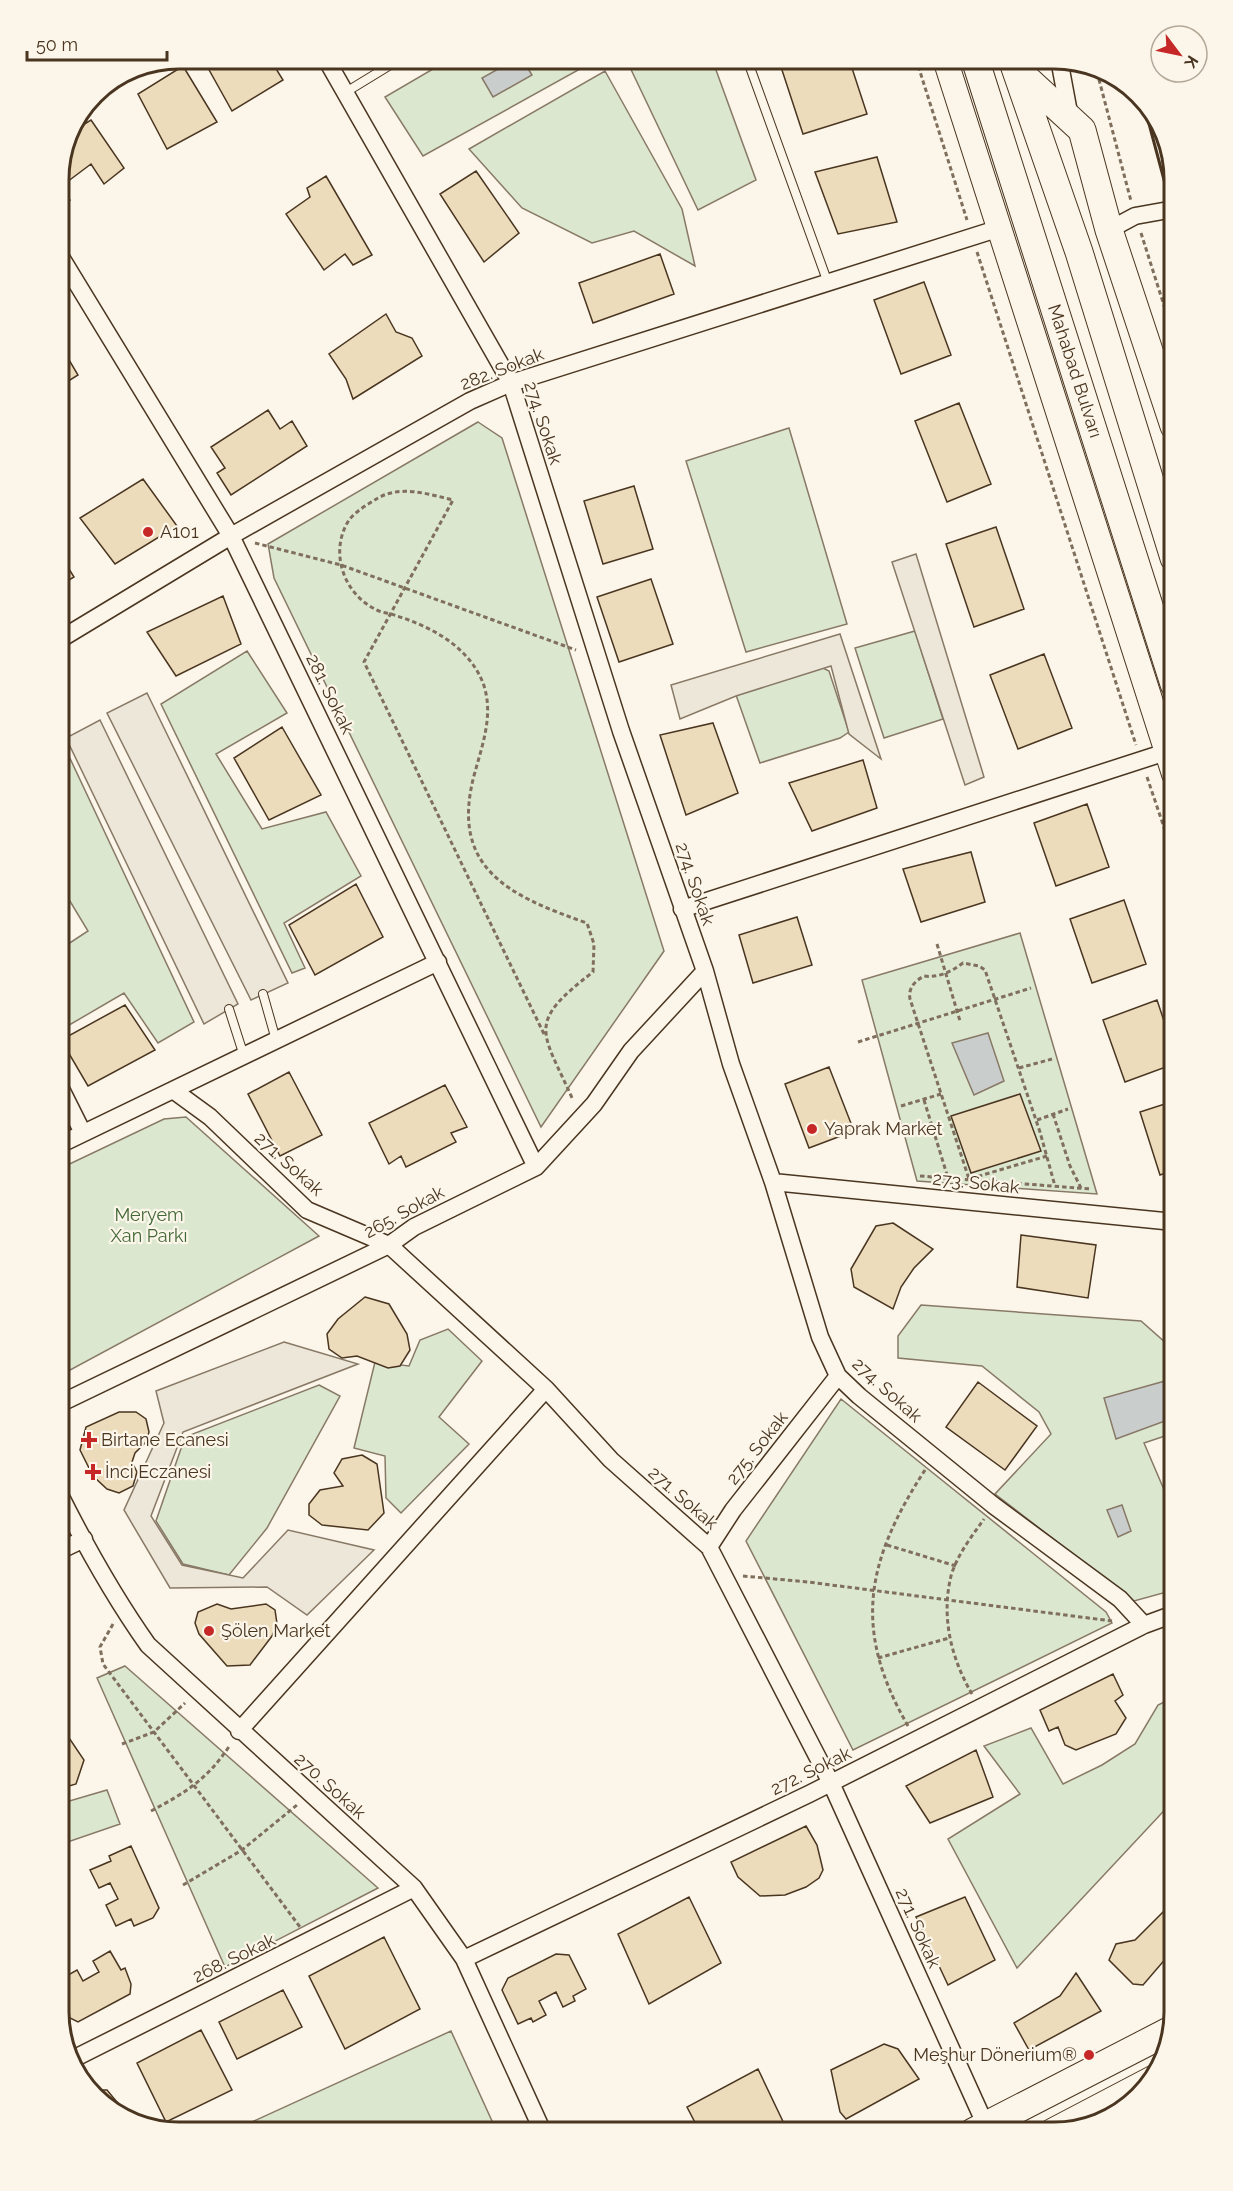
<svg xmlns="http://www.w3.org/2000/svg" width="1233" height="2191" font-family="Raleway,sans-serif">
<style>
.green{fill:#dce7d0;stroke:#887966;stroke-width:1.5}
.parking{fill:#ede7d9;stroke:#887966;stroke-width:1.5}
.water{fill:#c9cecd;stroke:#887966;stroke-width:1.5}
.building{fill:#ecdcbc;stroke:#4a3520;stroke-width:1.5}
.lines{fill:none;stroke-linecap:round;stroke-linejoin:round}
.lane-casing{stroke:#4a3520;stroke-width:10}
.street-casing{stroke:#4a3520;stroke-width:19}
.secondary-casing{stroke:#4a3520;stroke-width:26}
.primary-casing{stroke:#4a3520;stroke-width:29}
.path{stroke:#7f6f5c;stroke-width:3;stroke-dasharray:4.5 3;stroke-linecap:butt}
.lane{stroke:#fbf6e9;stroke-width:8}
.street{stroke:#fbf6e9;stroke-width:16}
.secondary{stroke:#fbf6e9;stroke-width:24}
.primary{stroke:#fbf6e9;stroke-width:27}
.wall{stroke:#4a3520;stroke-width:3}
.poi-dot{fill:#c62828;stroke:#fbf6e9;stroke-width:2}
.labels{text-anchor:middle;stroke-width:4.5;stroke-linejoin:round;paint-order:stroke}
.street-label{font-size:18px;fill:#4a3520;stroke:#fbf6e9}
.poi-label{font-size:18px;fill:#4a3520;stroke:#fbf6e9;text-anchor:start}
.park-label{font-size:18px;fill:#436837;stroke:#fbf6e9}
.rim{fill:none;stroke:#4a3520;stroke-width:3}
</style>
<rect width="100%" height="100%" fill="#fbf6e9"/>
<path class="green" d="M 450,59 L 598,59 L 423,156 L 385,97 Z
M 626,59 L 712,59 L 756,180 L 698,210 Z
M 605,71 L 682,209 L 695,266 L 634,231 L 592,243 L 522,208 L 469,149 Z
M 478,422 L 502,438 L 664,951 L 541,1127 L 274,578 L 268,544 Z
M 789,428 L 847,624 L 746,652 L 686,461 Z
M 915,631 L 943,719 L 884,738 L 855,648 Z
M 247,651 L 287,713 L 216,754 L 262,829 L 326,812 L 361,876 L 284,923 L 305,968 L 292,973 L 161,704 Z
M 821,667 L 829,671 L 849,732 L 840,738 L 760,763 L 736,695 Z
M 59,735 L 194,1022 L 158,1043 L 124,993 L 59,1031 L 59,950 L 88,931 L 59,883 Z
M 1020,933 L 1097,1194 L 917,1181 L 862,980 Z
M 186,1117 L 319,1236 L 59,1376 L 59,1169 L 164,1119 Z
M 921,1305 L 1141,1321 L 1166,1343 L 1174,1345 L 1174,1433 L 1144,1443 L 1174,1513 L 1174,1590 L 1134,1601 L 995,1494 L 1051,1434 L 1039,1412 L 982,1366 L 898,1358 L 898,1336 Z
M 448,1329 L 482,1361 L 439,1417 L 469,1444 L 401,1513 L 386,1498 L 385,1456 L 354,1448 L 375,1362 L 409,1366 L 420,1340 Z
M 319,1385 L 340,1396 L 267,1528 L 229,1575 L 183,1564 L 156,1521 L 185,1437 Z
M 841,1399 L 1106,1612 L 1112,1623 L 853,1750 L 746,1541 Z
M 125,1666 L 378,1888 L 225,1967 L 97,1678 Z
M 1174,1697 L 1174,1800 L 1017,1968 L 948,1839 L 1020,1794 L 984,1746 L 1031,1728 L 1063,1784 L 1102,1765 L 1135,1744 L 1158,1705 Z
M 107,1790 L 120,1824 L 59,1845 L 59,1804 Z
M 451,2031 L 497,2132 L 230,2132 Z"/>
<path class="parking" d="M 916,554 L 984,777 L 965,785 L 892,562 Z
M 840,634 L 881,759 L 849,734 L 831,666 L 736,696 L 680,719 L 671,685 Z
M 147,693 L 288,983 L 251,1000 L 107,713 Z
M 100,720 L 238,1004 L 204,1024 L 66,738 Z
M 284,1342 L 358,1364 L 183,1432 L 151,1516 L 182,1565 L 243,1578 L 288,1530 L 374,1550 L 307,1615 L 267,1587 L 170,1588 L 124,1510 L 164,1423 L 156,1391 Z"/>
<path class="water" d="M 516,59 L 522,59 L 532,75 L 493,97 L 482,78 Z
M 988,1033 L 1004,1081 L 974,1095 L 952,1043 Z
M 1165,1381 L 1173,1418 L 1116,1439 L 1104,1398 Z
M 1122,1505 L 1131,1531 L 1118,1537 L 1107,1510 Z"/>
<path class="building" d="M 203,59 L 270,59 L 283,80 L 232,111 Z
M 807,59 L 849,59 L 867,114 L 803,134 L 781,67 Z
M 183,66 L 217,122 L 167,149 L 138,94 Z
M 91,120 L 124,168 L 104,184 L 91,164 L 59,188 L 70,200 L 59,207 L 59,171 L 68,134 Z
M 877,157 L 897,222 L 838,234 L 815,172 Z
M 476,171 L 519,233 L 484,262 L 440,194 Z
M 326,176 L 372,255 L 353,265 L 345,254 L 324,270 L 286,214 L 310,197 L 307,188 Z
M 660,254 L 674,294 L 593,323 L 579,283 Z
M 924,282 L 951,355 L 901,374 L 874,300 Z
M 386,314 L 396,332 L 412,338 L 422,356 L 353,399 L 346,379 L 329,354 Z
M 59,343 L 78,375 L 59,387 Z
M 959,403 L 991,484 L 947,502 L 915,421 Z
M 268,410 L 280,429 L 292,421 L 307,446 L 231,495 L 217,473 L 225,468 L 211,447 Z
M 143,479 L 177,526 L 115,564 L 80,518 Z
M 634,486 L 653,549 L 603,564 L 584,501 Z
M 996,527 L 1024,609 L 974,627 L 946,544 Z
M 59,553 L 74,577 L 59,586 Z
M 651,579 L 673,644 L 619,662 L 597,597 Z
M 223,596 L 241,644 L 176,676 L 147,632 Z
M 1044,654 L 1072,728 L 1018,749 L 990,675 Z
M 713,723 L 738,793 L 686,815 L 660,735 Z
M 282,727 L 321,795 L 269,820 L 234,758 Z
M 863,760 L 877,808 L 812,831 L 789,783 Z
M 1087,804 L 1109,867 L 1056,886 L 1034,823 Z
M 971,852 L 985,902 L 921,922 L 903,869 Z
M 356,884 L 383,937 L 315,975 L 289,925 Z
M 1124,900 L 1146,964 L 1092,983 L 1070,919 Z
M 59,917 L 68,934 L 59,939 Z
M 797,917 L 812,965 L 753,983 L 739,935 Z
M 1157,1000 L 1174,1051 L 1174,1064 L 1125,1082 L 1103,1020 Z
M 125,1005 L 155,1050 L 88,1086 L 61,1040 Z
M 829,1067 L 854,1131 L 809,1148 L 785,1084 Z
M 289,1072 L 322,1135 L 280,1156 L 248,1094 Z
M 445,1085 L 467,1127 L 451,1133 L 456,1142 L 406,1167 L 401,1156 L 389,1164 L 369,1123 Z
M 1020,1094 L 1041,1151 L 971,1173 L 951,1116 Z
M 1174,1101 L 1174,1170 L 1160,1175 L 1140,1112 Z
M 893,1223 L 933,1249 L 914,1268 L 901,1287 L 893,1309 L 854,1287 L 851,1269 L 876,1226 Z
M 1021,1235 L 1096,1245 L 1088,1298 L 1017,1287 Z
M 365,1297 L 389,1304 L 407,1334 L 410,1350 L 400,1366 L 388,1368 L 357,1356 L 342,1358 L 329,1349 L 327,1334 L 338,1319 Z
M 978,1382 L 1037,1426 L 1005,1470 L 946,1427 Z
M 119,1412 L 136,1412 L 146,1419 L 149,1432 L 146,1442 L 135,1453 L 132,1462 L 137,1472 L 133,1486 L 119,1493 L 107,1489 L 93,1476 L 80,1450 L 86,1427 Z
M 362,1455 L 377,1464 L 384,1513 L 368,1530 L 322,1525 L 309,1515 L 309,1504 L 320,1490 L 343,1486 L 334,1473 L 342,1459 Z
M 217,1604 L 231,1609 L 266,1604 L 275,1610 L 277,1624 L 272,1636 L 250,1665 L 227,1666 L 199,1634 L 195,1623 L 198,1612 Z
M 1113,1674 L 1123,1695 L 1115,1701 L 1126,1718 L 1116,1734 L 1076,1750 L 1065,1745 L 1058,1727 L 1049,1731 L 1040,1710 Z
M 59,1723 L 84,1760 L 76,1784 L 59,1789 Z
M 976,1750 L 993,1797 L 930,1823 L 906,1786 Z
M 806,1826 L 817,1845 L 823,1870 L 819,1878 L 806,1887 L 785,1895 L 760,1896 L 738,1877 L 731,1862 Z
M 131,1846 L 159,1908 L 153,1918 L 134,1926 L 131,1919 L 116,1926 L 106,1905 L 118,1899 L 110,1883 L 99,1888 L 90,1870 L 111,1861 L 109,1856 Z
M 1174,1887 L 1174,1949 L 1143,1985 L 1133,1984 L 1109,1960 L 1116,1944 L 1135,1940 L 1169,1906 L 1165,1894 Z
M 689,1897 L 721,1963 L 649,2004 L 618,1934 Z
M 965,1897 L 995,1960 L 948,1985 L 916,1917 Z
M 384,1937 L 420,2009 L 345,2049 L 309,1976 Z
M 110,1951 L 121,1970 L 125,1968 L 131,1984 L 130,1994 L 78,2022 L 68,2017 L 59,2001 L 64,1996 L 59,1980 L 77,1970 L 83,1981 L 99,1972 L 93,1961 Z
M 556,1954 L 569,1955 L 586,1989 L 573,1996 L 575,2001 L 563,2007 L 556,1992 L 539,2001 L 546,2015 L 533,2022 L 531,2018 L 518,2024 L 502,1990 L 508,1978 Z
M 1076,1973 L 1101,2011 L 1029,2050 L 1014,2023 L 1060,1996 Z
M 283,1990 L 302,2027 L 237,2059 L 219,2022 Z
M 201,2030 L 232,2090 L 166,2122 L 137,2063 Z
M 884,2044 L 898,2049 L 919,2079 L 846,2119 L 840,2112 L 831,2070 Z
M 758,2069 L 788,2132 L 700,2132 L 687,2107 Z
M 91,2082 L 97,2090 L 107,2090 L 131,2119 L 112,2112 L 88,2084 Z"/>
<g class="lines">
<defs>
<path id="lane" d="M 747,59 L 828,283
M 346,92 L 400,59
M 263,994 L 276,1040
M 229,1009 L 244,1056"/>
<path id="street" d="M 326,59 L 511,383 L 621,731 L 705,971 L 731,1064 L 773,1182 L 820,1337 L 838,1376 L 859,1396 L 993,1505 L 1120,1599 L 1144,1625
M 1059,59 L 1070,118
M 1109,230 L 1135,216 L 1174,209
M 59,254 L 231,536 L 536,1167
M 59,640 L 231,536 L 470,401 L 511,383 L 1000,228
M 682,909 L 1169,751
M 59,1085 L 83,1133
M 173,1090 L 210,1117 L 307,1210 L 389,1245 L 546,1389 L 611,1460 L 709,1547 L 831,1783 L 986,2126
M 59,1145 L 438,962
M 773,1182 L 1174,1222
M 59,1404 L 389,1245 L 414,1227 L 536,1167 L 594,1104 L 631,1051 L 705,971
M 59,1493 C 85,1545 114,1597 148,1645 L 414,1888 L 464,1959 L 543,2132
M 709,1547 L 733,1510 L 838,1376
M 59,1551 L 84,1539
M 239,1731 L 546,1389
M 464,1959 L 809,1794 L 1144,1625 L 1174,1614
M 69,2061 L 414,1888"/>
<path id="secondary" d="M 945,59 L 1174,774"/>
<path id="primary" d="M 975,59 L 1174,684
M 1012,59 L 1079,252 L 1174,558
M 1018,71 L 1082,130 L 1109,230 L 1174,426
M 973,2132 L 1169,2031
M 1053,2132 L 1154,2079"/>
</defs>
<use href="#lane" class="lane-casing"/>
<use href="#street" class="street-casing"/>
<use href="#secondary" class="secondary-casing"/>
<use href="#primary" class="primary-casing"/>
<path class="path" d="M 916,59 L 967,220
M 1097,72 L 1131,201
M 1141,233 L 1174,337
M 977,252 L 1136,745
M 255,543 L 341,565 L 576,650
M 1147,777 L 1174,857
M 937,944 L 960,1021
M 544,1034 L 364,662 L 453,500 C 428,494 401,485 378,498 C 368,504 356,511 349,520 C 329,551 343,593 375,609 C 381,613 390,613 397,616 C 432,627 469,647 483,683 C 494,713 483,743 475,772 C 448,868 509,896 587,923 L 594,944 L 593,972 C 525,1024 542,1030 573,1100
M 858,1042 L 1031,988
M 1019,1068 L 1052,1059
M 924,1100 L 948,1178
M 901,1106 L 941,1094
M 1053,1114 L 1070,1166 L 1081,1188
M 1037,1120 L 1068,1109
M 1047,1156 L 969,1179 L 910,999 C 908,988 915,981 924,976 C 938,978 951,972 963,963 L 979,966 L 985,970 L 1040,1132 L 1055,1186
M 920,1176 L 1091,1189
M 887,1545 L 956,1566
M 743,1576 L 808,1582 L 1112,1621
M 113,1624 L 100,1647 L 103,1664 L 300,1927
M 878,1658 L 949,1638
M 972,1694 C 951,1658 941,1617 951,1576 C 957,1555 972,1536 984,1519
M 908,1726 C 852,1629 866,1561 925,1470
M 122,1744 L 154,1732 L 185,1703
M 151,1811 C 185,1793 208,1779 230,1745
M 183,1885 L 242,1850 L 297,1805
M 1174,2007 L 1172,2002 L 1174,1998"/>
<use href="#lane" class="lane"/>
<use href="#street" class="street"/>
<use href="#secondary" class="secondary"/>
<use href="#primary" class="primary"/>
<path class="wall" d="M 1144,105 L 1167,191 L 1174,189"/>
</g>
<g class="poi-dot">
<circle cx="148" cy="532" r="6"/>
<circle cx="812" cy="1129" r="6"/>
<path d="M86 1431h6v6h6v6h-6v6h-6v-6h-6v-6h6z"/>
<path d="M90 1463h6v6h6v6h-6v6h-6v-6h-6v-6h6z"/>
<circle cx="209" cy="1631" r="6"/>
<circle cx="1089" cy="2055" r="6"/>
</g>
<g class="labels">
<g class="street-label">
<text transform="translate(502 369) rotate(-21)" y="6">282. Sokak</text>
<text transform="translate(1075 371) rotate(72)" y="6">Mahabad Bulvarı</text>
<text transform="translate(543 423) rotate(72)" y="6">274. Sokak</text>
<text transform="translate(330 694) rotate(64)" y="6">281. Sokak</text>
<text transform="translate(695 884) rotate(71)" y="6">274. Sokak</text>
<text transform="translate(289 1164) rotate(42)" y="6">271. Sokak</text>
<text transform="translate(976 1183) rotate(6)" y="6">273. Sokak</text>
<text transform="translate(404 1212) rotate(-29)" y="6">265. Sokak</text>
<text transform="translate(887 1390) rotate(42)" y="6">274. Sokak</text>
<text transform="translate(757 1448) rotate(-52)" y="6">275. Sokak</text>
<text transform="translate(683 1498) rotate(41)" y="6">271. Sokak</text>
<text transform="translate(811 1771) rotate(-26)" y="6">272. Sokak</text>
<text transform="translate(330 1786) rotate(42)" y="6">270. Sokak</text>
<text transform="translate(918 1928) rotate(66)" y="6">271. Sokak</text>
<text transform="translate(234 1958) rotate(-26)" y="6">268. Sokak</text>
</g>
<g class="poi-label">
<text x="160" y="538">A101</text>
<text x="824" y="1135">Yaprak Market</text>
<text x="101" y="1446">Birtane Ecanesi</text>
<text x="105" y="1478">İnci Eczanesi</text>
<text x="221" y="1637">Şölen Market</text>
<text x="1077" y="2061" text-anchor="end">Meşhur Dönerium®</text>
</g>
<g class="park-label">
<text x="149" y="1221">Meryem<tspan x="149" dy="21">Xan Parkı</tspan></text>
</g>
</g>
<path d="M0 0H1233V2191H0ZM179 69H1054A110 110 0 0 1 1164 179V2012A110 110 0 0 1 1054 2122H179A110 110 0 0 1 69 2012V179A110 110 0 0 1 179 69Z" fill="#fbf6e9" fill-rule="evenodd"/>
<path class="rim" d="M179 69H1054A110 110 0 0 1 1164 179V2012A110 110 0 0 1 1054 2122H179A110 110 0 0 1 69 2012V179A110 110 0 0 1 179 69Z"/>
<g transform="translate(1179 54) rotate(122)"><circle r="28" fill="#fbf6e9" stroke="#b4a999" stroke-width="1.5"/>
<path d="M0-4.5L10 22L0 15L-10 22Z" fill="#c62828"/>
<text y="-9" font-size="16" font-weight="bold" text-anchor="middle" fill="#4a3520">K</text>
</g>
<path d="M27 51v9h140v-9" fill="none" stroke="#4a3520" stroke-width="3"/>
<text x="36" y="51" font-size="18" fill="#4a3520" stroke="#fbf6e9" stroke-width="4.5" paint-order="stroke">50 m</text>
</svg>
